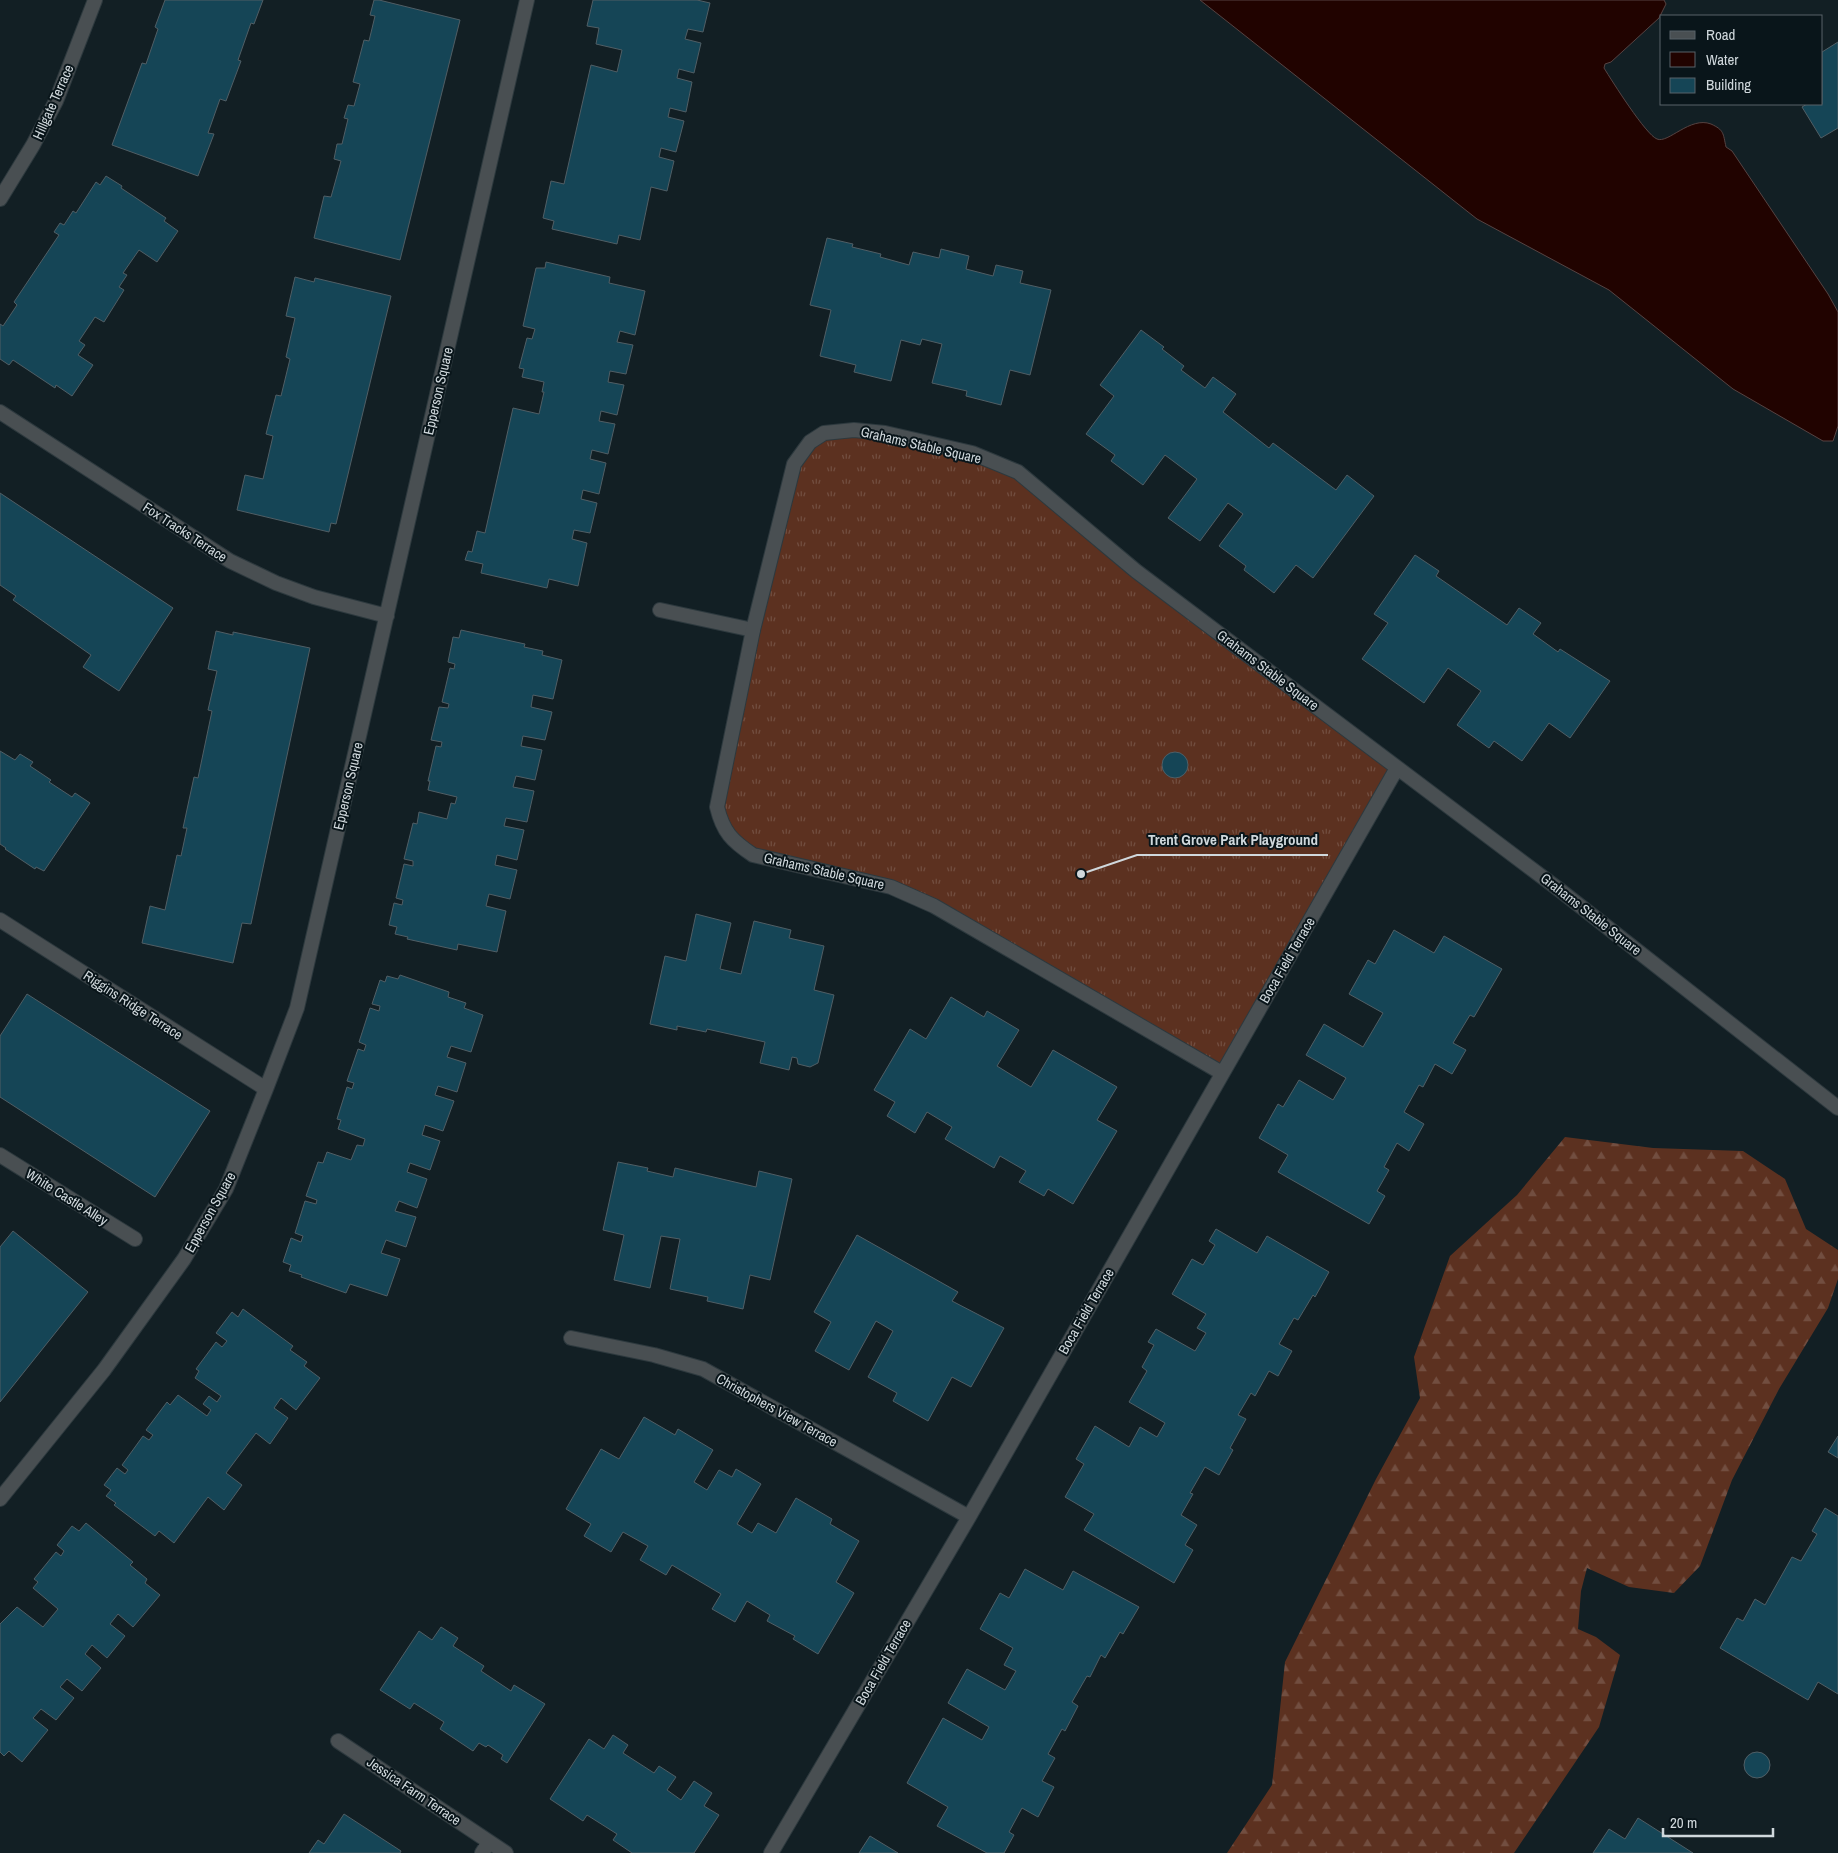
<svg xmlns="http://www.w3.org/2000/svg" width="1838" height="1853" font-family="'Archivo Narrow',sans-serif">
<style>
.grass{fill:url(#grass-tufts)}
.forest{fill:url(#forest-firs)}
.water{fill:#210300;stroke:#564342}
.building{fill:#154556;stroke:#505e65}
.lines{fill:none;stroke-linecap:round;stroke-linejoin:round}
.service-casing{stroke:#2d393e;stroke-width:16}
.minor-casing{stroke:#2d393e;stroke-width:16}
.service{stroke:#494f52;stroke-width:14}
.minor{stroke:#494f52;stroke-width:14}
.labels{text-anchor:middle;stroke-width:4;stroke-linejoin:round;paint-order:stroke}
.street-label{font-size:14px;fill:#d0d8dc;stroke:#09151a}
.leader{fill:none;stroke:#d0d8dc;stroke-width:2}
.callout-dot{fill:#d0d8dc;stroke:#09151a;stroke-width:2}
.callout-label{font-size:15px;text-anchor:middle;font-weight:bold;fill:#d0d8dc;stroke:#09151a;stroke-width:4;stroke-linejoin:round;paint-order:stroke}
</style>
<defs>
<pattern id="grass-tufts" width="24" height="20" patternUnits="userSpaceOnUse" patternTransform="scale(1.25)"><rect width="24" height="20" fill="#5c3120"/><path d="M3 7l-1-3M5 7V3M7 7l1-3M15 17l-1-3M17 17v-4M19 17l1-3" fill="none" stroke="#724e40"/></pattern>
<pattern id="forest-firs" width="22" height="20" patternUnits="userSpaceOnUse" patternTransform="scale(1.25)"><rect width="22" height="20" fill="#5c3120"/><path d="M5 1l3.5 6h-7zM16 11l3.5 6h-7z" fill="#724e40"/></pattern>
</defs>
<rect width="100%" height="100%" fill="#121f24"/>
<path class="grass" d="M 854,430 L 1018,472 L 1397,768 L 1222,1073 L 892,887 L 753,855 L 720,821 L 794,464 L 810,442 Z"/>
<path class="forest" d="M 1565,1137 L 1653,1148 L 1743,1151 L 1785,1179 L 1806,1229 L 1838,1250 L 1838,1279 L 1828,1308 L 1779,1389 L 1732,1480 L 1700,1566 L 1674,1593 L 1629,1587 L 1587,1568 L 1581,1591 L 1578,1629 L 1596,1637 L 1620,1655 L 1599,1727 L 1514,1853 L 1227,1853 L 1272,1785 L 1285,1662 L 1376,1479 L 1420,1398 L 1414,1357 L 1450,1256 L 1517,1195 Z"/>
<path class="water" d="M 1200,0 L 1664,0 L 1666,4 L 1659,18 L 1611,62 L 1605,64 L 1604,68 C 1612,81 1646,135 1657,139 C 1668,144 1690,116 1711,124 C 1724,130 1723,133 1726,147 L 1732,151 L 1828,294 L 1838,312 L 1838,426 L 1833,441 L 1823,441 L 1733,389 L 1609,290 L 1477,219 Z"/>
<path class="building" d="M 165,0 L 263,0 L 254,24 L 251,23 L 238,60 L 241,61 L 226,101 L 220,99 L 208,133 L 214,134 L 198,176 L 112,145 L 142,63 L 146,64 L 158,29 L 155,27 Z
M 374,0 L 379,0 L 460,20 L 400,260 L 314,238 L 324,196 L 331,197 L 341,161 L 334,159 L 337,144 L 342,144 L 348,119 L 344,118 L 348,105 L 354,106 L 360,84 L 353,82 L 364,40 L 369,41 L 375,16 L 370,15 Z
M 593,0 L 697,0 L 710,3 L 703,32 L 688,29 L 685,39 L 701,43 L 694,73 L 679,69 L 677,78 L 692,82 L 686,112 L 670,108 L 668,117 L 684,121 L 676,152 L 661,148 L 659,157 L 674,161 L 667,191 L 651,187 L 640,240 L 619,235 L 617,244 L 552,229 L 554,221 L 543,218 L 551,181 L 564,184 L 591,65 L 617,72 L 622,50 L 596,44 L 599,28 L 587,26 Z
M 1838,42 L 1838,128 L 1821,138 L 1802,107 L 1807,104 L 1822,104 L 1822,52 Z
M 106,176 L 122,186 L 121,188 L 166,218 L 164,221 L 178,231 L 157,262 L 139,250 L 123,273 L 127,275 L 119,287 L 124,290 L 104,322 L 95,317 L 79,341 L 85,345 L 78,355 L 93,365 L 72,396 L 56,385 L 55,388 L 13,360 L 9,365 L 0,359 L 0,324 L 3,326 L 17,305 L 14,302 L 59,235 L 54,232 L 60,223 L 64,225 L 73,211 L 76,213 L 96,182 L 100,185 Z
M 827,238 L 853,244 L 852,247 L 881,254 L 880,257 L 909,265 L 913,252 L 939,258 L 941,249 L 969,256 L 966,269 L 993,276 L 996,265 L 1023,271 L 1020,283 L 1051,290 L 1030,375 L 1010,370 L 1001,405 L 966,396 L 967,391 L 932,383 L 942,344 L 922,339 L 920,345 L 901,340 L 891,381 L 854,372 L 856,365 L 820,356 L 831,310 L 810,305 Z
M 546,262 L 610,277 L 609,283 L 645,291 L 635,335 L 620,331 L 617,342 L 633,345 L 626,374 L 610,371 L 608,382 L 624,385 L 617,415 L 601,411 L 599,421 L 615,424 L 608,454 L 592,450 L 590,459 L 606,463 L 599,494 L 583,490 L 581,499 L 597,503 L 590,533 L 574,530 L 572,539 L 587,543 L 578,586 L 549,579 L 547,588 L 481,573 L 483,564 L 465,560 L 468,551 L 472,552 L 477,531 L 485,533 L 513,408 L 539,414 L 544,392 L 542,392 L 544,382 L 522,377 L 524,369 L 519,368 L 527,338 L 532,339 L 535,329 L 523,326 L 536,268 L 545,268 Z
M 295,277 L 314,282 L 315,278 L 391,296 L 336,524 L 331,523 L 329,532 L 237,510 L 245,475 L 263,479 L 273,436 L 266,434 L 276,395 L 281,396 L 290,359 L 286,357 L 295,318 L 286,316 Z
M 1141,330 L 1164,347 L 1162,349 L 1184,366 L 1181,370 L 1205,388 L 1213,377 L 1236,394 L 1223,412 L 1269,448 L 1273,443 L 1336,490 L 1347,475 L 1374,496 L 1313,578 L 1296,565 L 1274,593 L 1244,570 L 1246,566 L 1219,546 L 1243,514 L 1228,503 L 1200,541 L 1168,518 L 1197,479 L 1165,455 L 1143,485 L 1111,461 L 1115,455 L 1086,434 L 1114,396 L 1100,385 Z
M 0,493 L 173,608 L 119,691 L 83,667 L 91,655 L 13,600 L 16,596 L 0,585 Z
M 1415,555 L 1439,571 L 1436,576 L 1507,625 L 1519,608 L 1541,623 L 1533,634 L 1558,652 L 1560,649 L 1610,681 L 1570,738 L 1549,723 L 1522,761 L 1494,741 L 1489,748 L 1457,725 L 1481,691 L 1448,668 L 1424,703 L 1362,659 L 1388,623 L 1374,614 Z
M 461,630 L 525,644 L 524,647 L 543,651 L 542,655 L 562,660 L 553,699 L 533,695 L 531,707 L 552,712 L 545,740 L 523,736 L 521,746 L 542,750 L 535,780 L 516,776 L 513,787 L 534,791 L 527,822 L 506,818 L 504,826 L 524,830 L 517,860 L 497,855 L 495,865 L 517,870 L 510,899 L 489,894 L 486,906 L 506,911 L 497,952 L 458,944 L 457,950 L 407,939 L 408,937 L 395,934 L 397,927 L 389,925 L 394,903 L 402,905 L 403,900 L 396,898 L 404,864 L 413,866 L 413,861 L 404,859 L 413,823 L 417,824 L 419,812 L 447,819 L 451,803 L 455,804 L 457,797 L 428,790 L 430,781 L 428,781 L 436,746 L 441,747 L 442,742 L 431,740 L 439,707 L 448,708 L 449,704 L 442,702 L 450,668 L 454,669 L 455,664 L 448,662 L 453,637 L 459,638 Z
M 216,631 L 233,635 L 233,632 L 310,648 L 251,924 L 242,923 L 233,963 L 142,943 L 150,906 L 165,910 L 177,855 L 181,856 L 187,828 L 183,828 L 194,777 L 198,778 L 212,711 L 208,710 L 217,671 L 208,669 Z
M 0,751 L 15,760 L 20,754 L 33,762 L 30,766 L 51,780 L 49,782 L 72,797 L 75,793 L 90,803 L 44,871 L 36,867 L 35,869 L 5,849 L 6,848 L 0,844 Z
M1162 765a13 13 0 1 1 26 0a13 13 0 1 1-26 0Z
M 696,914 L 731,923 L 720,969 L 741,974 L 754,921 L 791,930 L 789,938 L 824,946 L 814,990 L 834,995 L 818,1063 L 810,1067 L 798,1064 L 797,1058 L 792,1057 L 789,1070 L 760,1063 L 765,1042 L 707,1029 L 706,1032 L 677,1026 L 677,1030 L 650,1024 L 665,956 L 686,961 Z
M 1394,930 L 1434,953 L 1444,936 L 1502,969 L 1474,1017 L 1470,1015 L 1453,1043 L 1466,1050 L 1452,1074 L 1435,1064 L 1423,1087 L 1419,1085 L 1404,1112 L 1424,1124 L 1409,1151 L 1397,1143 L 1384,1167 L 1389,1170 L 1377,1191 L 1385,1196 L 1369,1224 L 1278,1172 L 1288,1155 L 1259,1138 L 1278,1104 L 1283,1107 L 1299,1080 L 1333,1100 L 1346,1078 L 1306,1055 L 1324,1024 L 1363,1047 L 1383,1013 L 1349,994 L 1368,960 L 1375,964 Z
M 400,975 L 449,992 L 448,997 L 466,1003 L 464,1008 L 483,1015 L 471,1052 L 451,1046 L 447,1057 L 466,1063 L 457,1092 L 438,1086 L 435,1095 L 454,1101 L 443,1131 L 425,1125 L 422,1135 L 440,1141 L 430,1170 L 410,1163 L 407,1172 L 427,1179 L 417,1208 L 399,1201 L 395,1211 L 416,1217 L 406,1247 L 386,1240 L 381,1253 L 400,1259 L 387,1296 L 350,1284 L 346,1293 L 301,1277 L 302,1275 L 289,1271 L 291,1265 L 283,1262 L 291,1238 L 301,1242 L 303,1236 L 295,1233 L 305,1201 L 316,1204 L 317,1200 L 306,1196 L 318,1162 L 323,1163 L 327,1152 L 351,1160 L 357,1145 L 363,1146 L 365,1139 L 338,1129 L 341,1120 L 337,1119 L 347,1087 L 352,1089 L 354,1083 L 347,1081 L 358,1049 L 364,1051 L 366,1045 L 359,1042 L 370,1008 L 379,1011 L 380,1006 L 372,1004 L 380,980 L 385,982 L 387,976 L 398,979 Z
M 27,994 L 210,1111 L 155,1197 L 0,1097 L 0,1036 Z
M 951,997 L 984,1017 L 987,1011 L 1019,1030 L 997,1066 L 1031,1087 L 1053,1050 L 1117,1087 L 1097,1120 L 1117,1131 L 1073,1204 L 1048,1189 L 1044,1196 L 1019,1182 L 1026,1171 L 1000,1156 L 994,1168 L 945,1139 L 952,1127 L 927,1112 L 915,1133 L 887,1116 L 895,1102 L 874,1090 L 910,1029 L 926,1039 Z
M 618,1162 L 648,1168 L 647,1171 L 673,1177 L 675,1168 L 756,1187 L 759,1171 L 792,1179 L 770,1280 L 750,1275 L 743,1309 L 707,1301 L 708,1297 L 670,1289 L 680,1239 L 661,1236 L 650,1288 L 614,1280 L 624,1235 L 603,1230 Z
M 1216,1229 L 1257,1253 L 1267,1236 L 1329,1272 L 1315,1297 L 1313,1295 L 1298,1320 L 1294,1318 L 1279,1344 L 1292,1351 L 1278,1376 L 1269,1371 L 1255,1396 L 1251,1393 L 1238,1415 L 1246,1419 L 1230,1448 L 1233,1450 L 1219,1475 L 1205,1467 L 1190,1493 L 1193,1494 L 1181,1515 L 1197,1525 L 1185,1545 L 1193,1550 L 1174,1583 L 1084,1530 L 1094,1514 L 1065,1497 L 1084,1464 L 1076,1459 L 1095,1426 L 1129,1447 L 1140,1427 L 1157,1437 L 1165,1423 L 1129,1402 L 1147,1371 L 1142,1367 L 1154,1345 L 1148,1342 L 1156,1329 L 1195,1351 L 1206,1333 L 1197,1328 L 1206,1314 L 1172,1294 L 1192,1259 L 1203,1265 L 1215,1245 L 1209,1241 Z
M 13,1231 L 88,1292 L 0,1402 L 0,1247 Z
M 857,1235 L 958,1292 L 952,1301 L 1004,1328 L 971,1387 L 952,1377 L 928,1421 L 893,1401 L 897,1393 L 868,1377 L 893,1331 L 876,1321 L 849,1370 L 815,1351 L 831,1322 L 814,1312 Z
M 243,1309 L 293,1346 L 290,1350 L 307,1362 L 304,1366 L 320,1378 L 296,1410 L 281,1398 L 274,1408 L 288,1418 L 270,1444 L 256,1433 L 226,1473 L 242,1485 L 224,1510 L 208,1497 L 174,1543 L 159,1531 L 155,1536 L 114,1505 L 116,1503 L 106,1496 L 111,1490 L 104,1485 L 117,1468 L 125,1474 L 128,1470 L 122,1465 L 143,1436 L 149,1440 L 153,1435 L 146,1430 L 167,1402 L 170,1405 L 178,1395 L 207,1416 L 211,1410 L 203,1404 L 209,1396 L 217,1402 L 221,1396 L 195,1378 L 199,1371 L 196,1369 L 216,1342 L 222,1347 L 227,1341 L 216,1333 L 232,1312 L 238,1317 Z
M 644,1417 L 675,1435 L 678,1429 L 713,1450 L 694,1482 L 707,1490 L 719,1470 L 732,1477 L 736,1469 L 761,1484 L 737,1524 L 752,1533 L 758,1523 L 776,1533 L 796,1498 L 832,1519 L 830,1524 L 859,1541 L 836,1582 L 854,1593 L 818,1654 L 793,1639 L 795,1636 L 767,1621 L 770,1615 L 747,1601 L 735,1622 L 712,1609 L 721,1594 L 672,1565 L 666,1575 L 640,1560 L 648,1546 L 623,1532 L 611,1552 L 584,1536 L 591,1524 L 566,1509 L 601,1449 L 619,1459 Z
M 1838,1436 L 1838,1458 L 1828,1452 Z
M 1825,1508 L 1838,1516 L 1838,1694 L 1818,1682 L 1808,1700 L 1720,1648 L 1737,1618 L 1743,1621 L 1755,1599 L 1765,1605 L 1792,1557 L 1801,1561 L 1817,1534 L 1812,1531 Z
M 86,1523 L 133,1562 L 130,1565 L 147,1579 L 145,1583 L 160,1595 L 133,1627 L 118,1614 L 110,1624 L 125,1636 L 107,1658 L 92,1645 L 85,1654 L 101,1668 L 82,1691 L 67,1679 L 60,1687 L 74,1698 L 56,1720 L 41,1709 L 33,1718 L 48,1730 L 22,1762 L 9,1751 L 4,1756 L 0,1752 L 0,1624 L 17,1607 L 43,1627 L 58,1609 L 33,1588 L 38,1582 L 34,1579 L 56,1552 L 61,1556 L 64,1551 L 57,1545 L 72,1526 L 79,1531 Z
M 1025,1569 L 1063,1590 L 1073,1571 L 1139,1607 L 1123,1634 L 1120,1632 L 1105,1658 L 1101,1655 L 1090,1677 L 1087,1676 L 1072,1702 L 1078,1706 L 1065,1731 L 1062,1729 L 1048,1754 L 1055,1758 L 1042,1781 L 1054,1787 L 1038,1817 L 1022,1808 L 1009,1832 L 1014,1835 L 1004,1853 L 987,1853 L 937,1826 L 948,1807 L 907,1783 L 943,1718 L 982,1740 L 989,1727 L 948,1703 L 967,1669 L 1005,1690 L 1016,1671 L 1004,1665 L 1013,1648 L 980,1629 L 1000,1593 L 1009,1598 Z
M 441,1627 L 458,1638 L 453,1646 L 484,1666 L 481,1671 L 511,1691 L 514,1685 L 545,1704 L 507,1763 L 501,1759 L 503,1755 L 488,1745 L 486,1747 L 479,1743 L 473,1751 L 440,1729 L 444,1722 L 414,1703 L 410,1709 L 380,1690 L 419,1631 L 432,1640 Z
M 613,1735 L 628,1745 L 623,1753 L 654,1773 L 659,1766 L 676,1777 L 667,1790 L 681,1800 L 694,1781 L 712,1793 L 704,1806 L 719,1815 L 694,1853 L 632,1853 L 613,1840 L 617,1834 L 587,1815 L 583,1821 L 550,1799 L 589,1739 L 604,1749 Z
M1744 1765a13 13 0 1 1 26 0a13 13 0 1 1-26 0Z
M 344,1814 L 401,1851 L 400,1853 L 309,1853 L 318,1840 L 324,1844 Z
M 1638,1818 L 1693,1853 L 1593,1853 L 1609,1829 L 1625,1839 Z
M 870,1836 L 898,1853 L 859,1853 Z"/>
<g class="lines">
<defs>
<path id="service" d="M 660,610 L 753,630
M 0,1155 L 135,1239"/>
<path id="minor" d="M 0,199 L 33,145 L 56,101 L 95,0
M 0,412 L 230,561 L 276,583 L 314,597 L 387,616
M 0,920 L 266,1089
M 1222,1073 L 934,906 L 891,887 L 753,855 C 732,841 723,832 717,807 L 753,630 L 794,464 L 810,442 L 824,433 L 854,430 L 885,433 L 972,453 L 1018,472 L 1136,571 L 1561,891 L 1838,1108
M 571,1338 L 654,1355 L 703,1369 L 969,1517
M 0,1499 L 104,1370 L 184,1259 L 226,1189 L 266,1089 L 297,1008 L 527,0
M 338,1741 L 506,1853
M 482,1853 L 489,1842
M 771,1853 L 969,1517 L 1397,768"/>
</defs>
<use href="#service" class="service-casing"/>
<use href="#minor" class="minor-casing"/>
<use href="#service" class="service"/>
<use href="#minor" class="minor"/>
</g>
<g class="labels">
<g class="street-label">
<text transform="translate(53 102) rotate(-66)" y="5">Hillgate Terrace</text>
<text transform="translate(438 391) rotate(-77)" y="5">Epperson Square</text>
<text transform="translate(921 445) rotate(13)" y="5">Grahams Stable Square</text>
<text transform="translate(185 532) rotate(33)" y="5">Fox Tracks Terrace</text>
<text transform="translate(1268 670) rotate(37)" y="5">Grahams Stable Square</text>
<text transform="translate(348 786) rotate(-77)" y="5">Epperson Square</text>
<text transform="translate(824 871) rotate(13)" y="5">Grahams Stable Square</text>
<text transform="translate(1591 914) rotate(38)" y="5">Grahams Stable Square</text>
<text transform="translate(1287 960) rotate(-60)" y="5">Boca Field Terrace</text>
<text transform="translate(133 1005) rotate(33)" y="5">Riggins Ridge Terrace</text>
<text transform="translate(67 1197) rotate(32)" y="5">White Castle Alley</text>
<text transform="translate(210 1212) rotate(-61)" y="5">Epperson Square</text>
<text transform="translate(1086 1311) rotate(-60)" y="5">Boca Field Terrace</text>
<text transform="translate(777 1410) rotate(29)" y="5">Christophers View Terrace</text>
<text transform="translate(883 1662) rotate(-60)" y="5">Boca Field Terrace</text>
<text transform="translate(414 1791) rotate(34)" y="5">Jessica Farm Terrace</text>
</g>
</g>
<path class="leader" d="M1081 874L1137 855H1328"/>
<circle class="callout-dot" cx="1081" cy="874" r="5"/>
<g class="callout-label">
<text x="1233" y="845">Trent Grove Park Playground</text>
</g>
<rect x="1660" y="15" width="162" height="90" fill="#09151a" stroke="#596368"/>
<rect x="1670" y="31" width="25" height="8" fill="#494f52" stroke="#596368"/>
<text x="1706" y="40" font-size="15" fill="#d0d8dc">Road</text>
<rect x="1670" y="52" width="25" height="15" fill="#210300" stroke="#596368"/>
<text x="1706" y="65" font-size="15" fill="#d0d8dc">Water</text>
<rect x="1670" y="78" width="25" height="15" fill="#154556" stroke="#596368"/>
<text x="1706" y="90" font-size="15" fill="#d0d8dc">Building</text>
<path d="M1663 1828v8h110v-8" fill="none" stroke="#d0d8dc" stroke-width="2.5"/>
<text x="1670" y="1828" font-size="15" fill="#d0d8dc" stroke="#09151a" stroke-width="4" paint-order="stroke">20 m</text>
</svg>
